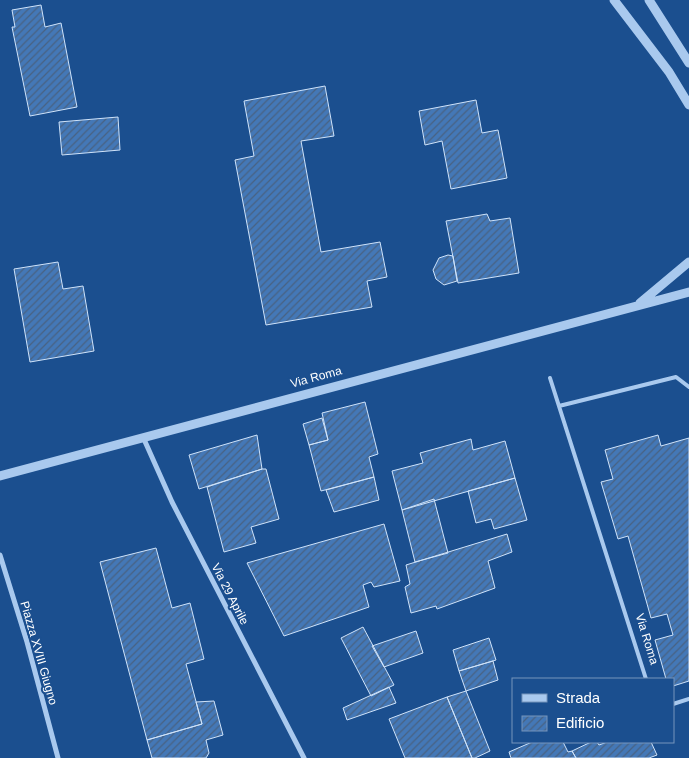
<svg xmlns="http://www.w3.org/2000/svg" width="689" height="758" font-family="Arial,sans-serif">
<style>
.building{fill:url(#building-hatch);stroke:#cfe3fa}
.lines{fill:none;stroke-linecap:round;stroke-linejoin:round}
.service{stroke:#a9c9ee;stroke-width:4}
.minor{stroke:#a9c9ee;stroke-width:5}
.tertiary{stroke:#a9c9ee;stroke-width:9}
.labels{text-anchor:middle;stroke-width:4;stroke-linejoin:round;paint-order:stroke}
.street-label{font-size:12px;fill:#fff;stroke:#1b4f8f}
</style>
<defs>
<pattern id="building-hatch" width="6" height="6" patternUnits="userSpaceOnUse" patternTransform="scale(1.25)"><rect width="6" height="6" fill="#4478b7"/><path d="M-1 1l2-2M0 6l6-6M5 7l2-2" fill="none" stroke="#486282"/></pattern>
</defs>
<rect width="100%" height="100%" fill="#1b4f8f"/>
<path class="building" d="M 41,5 L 45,27 L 61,23 L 77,107 L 30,116 L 12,27 L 15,27 L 12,10 Z
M 325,86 L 334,136 L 301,141 L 321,252 L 380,242 L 387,277 L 367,281 L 372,307 L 266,325 L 235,160 L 254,156 L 244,101 Z
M 476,100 L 482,133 L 498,130 L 507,178 L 451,189 L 442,141 L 425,145 L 419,111 Z
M 118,117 L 120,150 L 62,155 L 59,122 Z
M 487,214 L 490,221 L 510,218 L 519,273 L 458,283 L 446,221 Z
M 448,255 L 453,256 L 457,281 L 444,285 L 436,279 L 433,270 L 439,258 Z
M 58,262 L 63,289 L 83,286 L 94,351 L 30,362 L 14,269 Z
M 365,402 L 378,454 L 369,457 L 374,477 L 321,491 L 309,445 L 328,440 L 322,413 Z
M 322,418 L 328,440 L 309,445 L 303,424 Z
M 257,435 L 262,469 L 199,489 L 189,455 Z
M 658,435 L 661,446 L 689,438 L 689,681 L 673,686 L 673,679 L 666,679 L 655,640 L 673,635 L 667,614 L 651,618 L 628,536 L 618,539 L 601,482 L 613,479 L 605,450 Z
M 471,439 L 473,450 L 505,441 L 515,478 L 402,510 L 392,471 L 423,463 L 420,453 Z
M 262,469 L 266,469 L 279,519 L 251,527 L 256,543 L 224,552 L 207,487 Z
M 374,477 L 379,500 L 334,512 L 326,490 Z
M 515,478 L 527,520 L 494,529 L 491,519 L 476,523 L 468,491 Z
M 434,499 L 448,553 L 415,562 L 402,510 Z
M 384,524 L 400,581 L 374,587 L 371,582 L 363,585 L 369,607 L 284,636 L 247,563 Z
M 507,534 L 512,552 L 488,561 L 495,588 L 437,609 L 436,606 L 411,613 L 405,587 L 410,584 L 406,565 Z
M 156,548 L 172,608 L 190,603 L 204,659 L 186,664 L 202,724 L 147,740 L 100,562 Z
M 363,627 L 394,685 L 371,696 L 341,638 Z
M 416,631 L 423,653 L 384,667 L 372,646 Z
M 489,638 L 496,660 L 459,671 L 453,650 Z
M 493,661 L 498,680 L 466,691 L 459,671 Z
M 389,687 L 396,703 L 347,720 L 343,708 Z
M 466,691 L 490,751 L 475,758 L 472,758 L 447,697 Z
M 447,697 L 472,758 L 405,758 L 389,719 Z
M 214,701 L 223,735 L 206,740 L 209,753 L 206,758 L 152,758 L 147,740 L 202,724 L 196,702 Z
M 532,742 L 563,742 L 568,752 L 572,751 L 576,758 L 511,758 L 509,752 Z
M 591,742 L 597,742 L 599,745 L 607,742 L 651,742 L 657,755 L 649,758 L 576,758 L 572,751 Z"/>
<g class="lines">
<path class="service" d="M 550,378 L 646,679
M 559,406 L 676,377 L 689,387
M 673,704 L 689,699"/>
<path class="minor" d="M 143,437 L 172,502 L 304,758
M 0,555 L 27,642 L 58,758"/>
<path class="tertiary" d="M 614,0 L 669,72 L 689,105
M 649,0 L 689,63
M 640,303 L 689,262
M 0,476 L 689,292"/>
</g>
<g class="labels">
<g class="street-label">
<text transform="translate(316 377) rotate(-15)" y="4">Via Roma</text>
<text transform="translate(230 594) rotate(63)" y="4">Via 29 Aprile</text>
<text transform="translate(647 639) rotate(73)" y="4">Via Roma</text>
<text transform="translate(39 653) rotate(74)" y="4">Piazza XVIII Giugno</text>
</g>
</g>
<rect x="512" y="678" width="162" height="65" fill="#1b4f8f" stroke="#7695bc"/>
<rect x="522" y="694" width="25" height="8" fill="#a9c9ee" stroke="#7695bc"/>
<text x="556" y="703" font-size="15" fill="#ffffff">Strada</text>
<rect x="522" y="716" width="25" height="15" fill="url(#building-hatch)" stroke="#7695bc"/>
<text x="556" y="728" font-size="15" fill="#ffffff">Edificio</text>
</svg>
